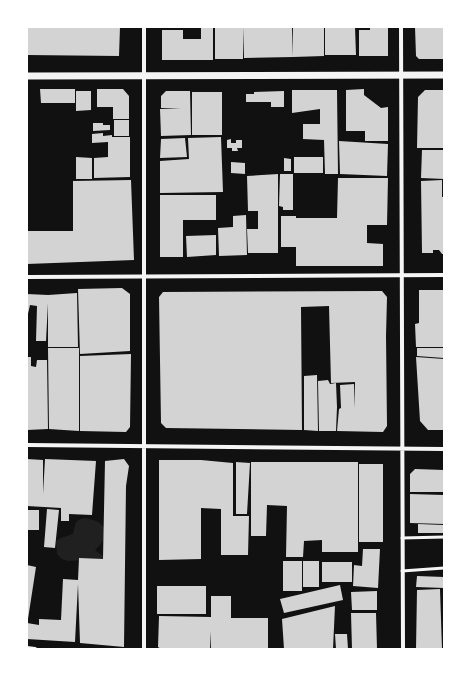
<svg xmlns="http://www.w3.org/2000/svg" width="471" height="676" font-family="'Fira Sans Condensed',sans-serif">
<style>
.green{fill:#202020}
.building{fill:#d3d3d3}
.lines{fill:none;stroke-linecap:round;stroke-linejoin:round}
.service{stroke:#f5f5f5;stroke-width:3}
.minor{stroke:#f5f5f5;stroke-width:4}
.tertiary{stroke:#f5f5f5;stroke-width:7}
</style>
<rect width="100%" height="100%" fill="#111"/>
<path class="green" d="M 84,518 C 96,519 111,526 103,540 C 101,544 98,547 95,550 L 103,556 L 103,559 L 68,561 L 62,559 L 57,554 L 56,541 L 61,538 L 73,534 C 76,525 73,521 84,518 Z"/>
<path class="building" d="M 27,27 L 120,27 L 119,56 L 27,55 Z
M 213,27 L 213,60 L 162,60 L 162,30 L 183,30 L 183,39 L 201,39 L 201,28 Z
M 215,27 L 243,27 L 243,59 L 215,59 Z
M 243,27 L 292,27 L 293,57 L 244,58 Z
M 293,27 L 324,27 L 324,56 L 293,57 Z
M 325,27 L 355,27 L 356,55 L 325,55 Z
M 370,27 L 388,27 L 388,56 L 359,56 L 359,30 L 370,30 Z
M 415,27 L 444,27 L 444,59 L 419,59 L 416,56 Z
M 40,89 L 75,89 L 75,103 L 41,103 Z
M 97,89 L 123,89 L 129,96 L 129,119 L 113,119 L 113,107 L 97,107 Z
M 364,89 L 364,95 L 381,108 L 388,107 L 388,141 L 365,141 L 365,131 L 346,131 L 346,90 Z
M 292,90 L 337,90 L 338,174 L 325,174 L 324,140 L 303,139 L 303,124 L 320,124 L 320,109 L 292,113 Z
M 425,90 L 444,90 L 444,148 L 417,148 L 418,97 Z
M 76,91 L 91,91 L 91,110 L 76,111 Z
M 166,91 L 190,91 L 191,135 L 161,136 L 160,109 L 181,109 L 161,108 L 161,96 Z
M 284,91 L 284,107 L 271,107 L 271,102 L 246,102 L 246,94 L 254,94 L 254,92 Z
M 192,92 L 222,92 L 222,135 L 192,135 Z
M 114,120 L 129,120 L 129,136 L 114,136 Z
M 93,123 L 103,123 L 103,125 L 110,125 L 110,130 L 93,131 Z
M 103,133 L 103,136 L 112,135 L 112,137 L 130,137 L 130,177 L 94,178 L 94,158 L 108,157 L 108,142 L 92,143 L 92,134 Z
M 221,137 L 223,192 L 160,193 L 160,161 L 189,159 L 188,138 Z
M 185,138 L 187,157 L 160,158 L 161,139 Z
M 231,139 L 231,143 L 236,143 L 236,140 L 242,140 L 242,148 L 237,148 L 238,151 L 232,151 L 232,148 L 227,148 L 227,140 Z
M 339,141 L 388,144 L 387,176 L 340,174 Z
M 422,150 L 444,150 L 444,179 L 421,178 Z
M 76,157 L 92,158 L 92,179 L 76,179 Z
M 294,157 L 323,157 L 323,173 L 294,173 Z
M 284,158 L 291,159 L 291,171 L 284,171 Z
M 231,162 L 245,163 L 245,174 L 231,173 Z
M 278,174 L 278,253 L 248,253 L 247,229 L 258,229 L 258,211 L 248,211 L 247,176 Z
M 280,174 L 293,174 L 293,210 L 283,210 L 283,207 L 279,206 Z
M 338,178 L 388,178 L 387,225 L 367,225 L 367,243 L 383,244 L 383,266 L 296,266 L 296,247 L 281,247 L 281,216 L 296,216 L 296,218 L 337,218 Z
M 131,180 L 134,260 L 27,264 L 27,231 L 73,231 L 73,181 Z
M 442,180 L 442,197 L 444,197 L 444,254 L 442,254 L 439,250 L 433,250 L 433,253 L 422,253 L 421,181 Z
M 160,195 L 216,195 L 216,220 L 183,220 L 183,257 L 160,257 Z
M 246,215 L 247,255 L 219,256 L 218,228 L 233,227 L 233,216 Z
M 216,235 L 216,255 L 187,257 L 186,236 Z
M 122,288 L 130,294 L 130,351 L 80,354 L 78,289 Z
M 419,290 L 444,290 L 444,347 L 416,347 L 415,324 L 419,323 Z
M 382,291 L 387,297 L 386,336 L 387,426 L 383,432 L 337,431 L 339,409 L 341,408 L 340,385 L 354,384 L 355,408 L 355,382 L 331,383 L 329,306 L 301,307 L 302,430 L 166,428 L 161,423 L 159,297 L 163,292 Z
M 77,293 L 78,347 L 48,347 L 48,303 L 46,341 L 36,341 L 37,306 L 30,305 L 27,318 L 27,294 L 48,295 Z
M 48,348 L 79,348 L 79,431 L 49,429 Z
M 417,348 L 444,348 L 444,358 L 417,356 Z
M 131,354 L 130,427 L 126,432 L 80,431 L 80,356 Z
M 27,357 L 31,357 L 31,366 L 36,367 L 37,360 L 47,360 L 48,429 L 27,430 Z
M 416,357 L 444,359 L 444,430 L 428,430 L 420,421 Z
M 317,375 L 318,431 L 304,430 L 304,376 Z
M 328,380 L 330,384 L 336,383 L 337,407 L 336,431 L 319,431 L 318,381 Z
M 27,459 L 43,460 L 43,494 L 45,459 L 96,461 L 92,515 L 69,514 L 69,521 L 61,521 L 61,508 L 27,506 Z
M 124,459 L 129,466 L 126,486 L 124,647 L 80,643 L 78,584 L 75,642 L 27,639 L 27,623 L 39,625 L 39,619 L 61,620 L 63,579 L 78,580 L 79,558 L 103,559 L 105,461 Z
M 159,460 L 201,460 L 233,463 L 233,516 L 249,516 L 248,555 L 221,555 L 221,509 L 201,508 L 201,559 L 159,560 Z
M 236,462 L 250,463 L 247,514 L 236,514 Z
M 251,462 L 358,462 L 358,552 L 322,552 L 322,540 L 304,541 L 303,557 L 286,557 L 287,506 L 267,505 L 266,536 L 251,536 Z
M 359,464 L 383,464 L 383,542 L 359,542 Z
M 415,469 L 444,470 L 444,492 L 410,492 L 410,474 Z
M 410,494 L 444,495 L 444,524 L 410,523 Z
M 47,509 L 59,510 L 55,548 L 44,547 Z
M 27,510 L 39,510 L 39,530 L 27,530 Z
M 418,524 L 444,525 L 444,533 L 418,533 Z
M 363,549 L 380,549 L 378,588 L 353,586 L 354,565 L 362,566 Z
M 283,561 L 302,561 L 302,591 L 283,591 Z
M 303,561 L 319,561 L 319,587 L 303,587 Z
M 322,562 L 352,562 L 352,582 L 322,582 Z
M 27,565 L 36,567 L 28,619 L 27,619 Z
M 417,576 L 444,577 L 444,588 L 416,587 Z
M 340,585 L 343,600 L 284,613 L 280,599 Z
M 157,586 L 206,586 L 206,614 L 157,614 Z
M 440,589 L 442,649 L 416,649 L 417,590 Z
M 377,591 L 377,610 L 352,610 L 351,592 Z
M 211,596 L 231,596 L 231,625 L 231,618 L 268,618 L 268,649 L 211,649 L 211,631 L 210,649 L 161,649 L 158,647 L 159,616 L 211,617 Z
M 335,606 L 333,649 L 284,649 L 282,619 Z
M 351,613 L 376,613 L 377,649 L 352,649 Z
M 335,634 L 347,634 L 348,649 L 336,649 Z"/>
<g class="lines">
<path class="service" d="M 402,538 L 444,537
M 402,571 L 444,568"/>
<path class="minor" d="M 401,27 L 403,649
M 27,277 L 444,275
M 27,445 L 444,449
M 27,648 L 35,649
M 144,649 L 144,27"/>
<path class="tertiary" d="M 27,76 L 444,75"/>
</g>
<rect width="471" height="676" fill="none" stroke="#ffffff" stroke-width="56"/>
</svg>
